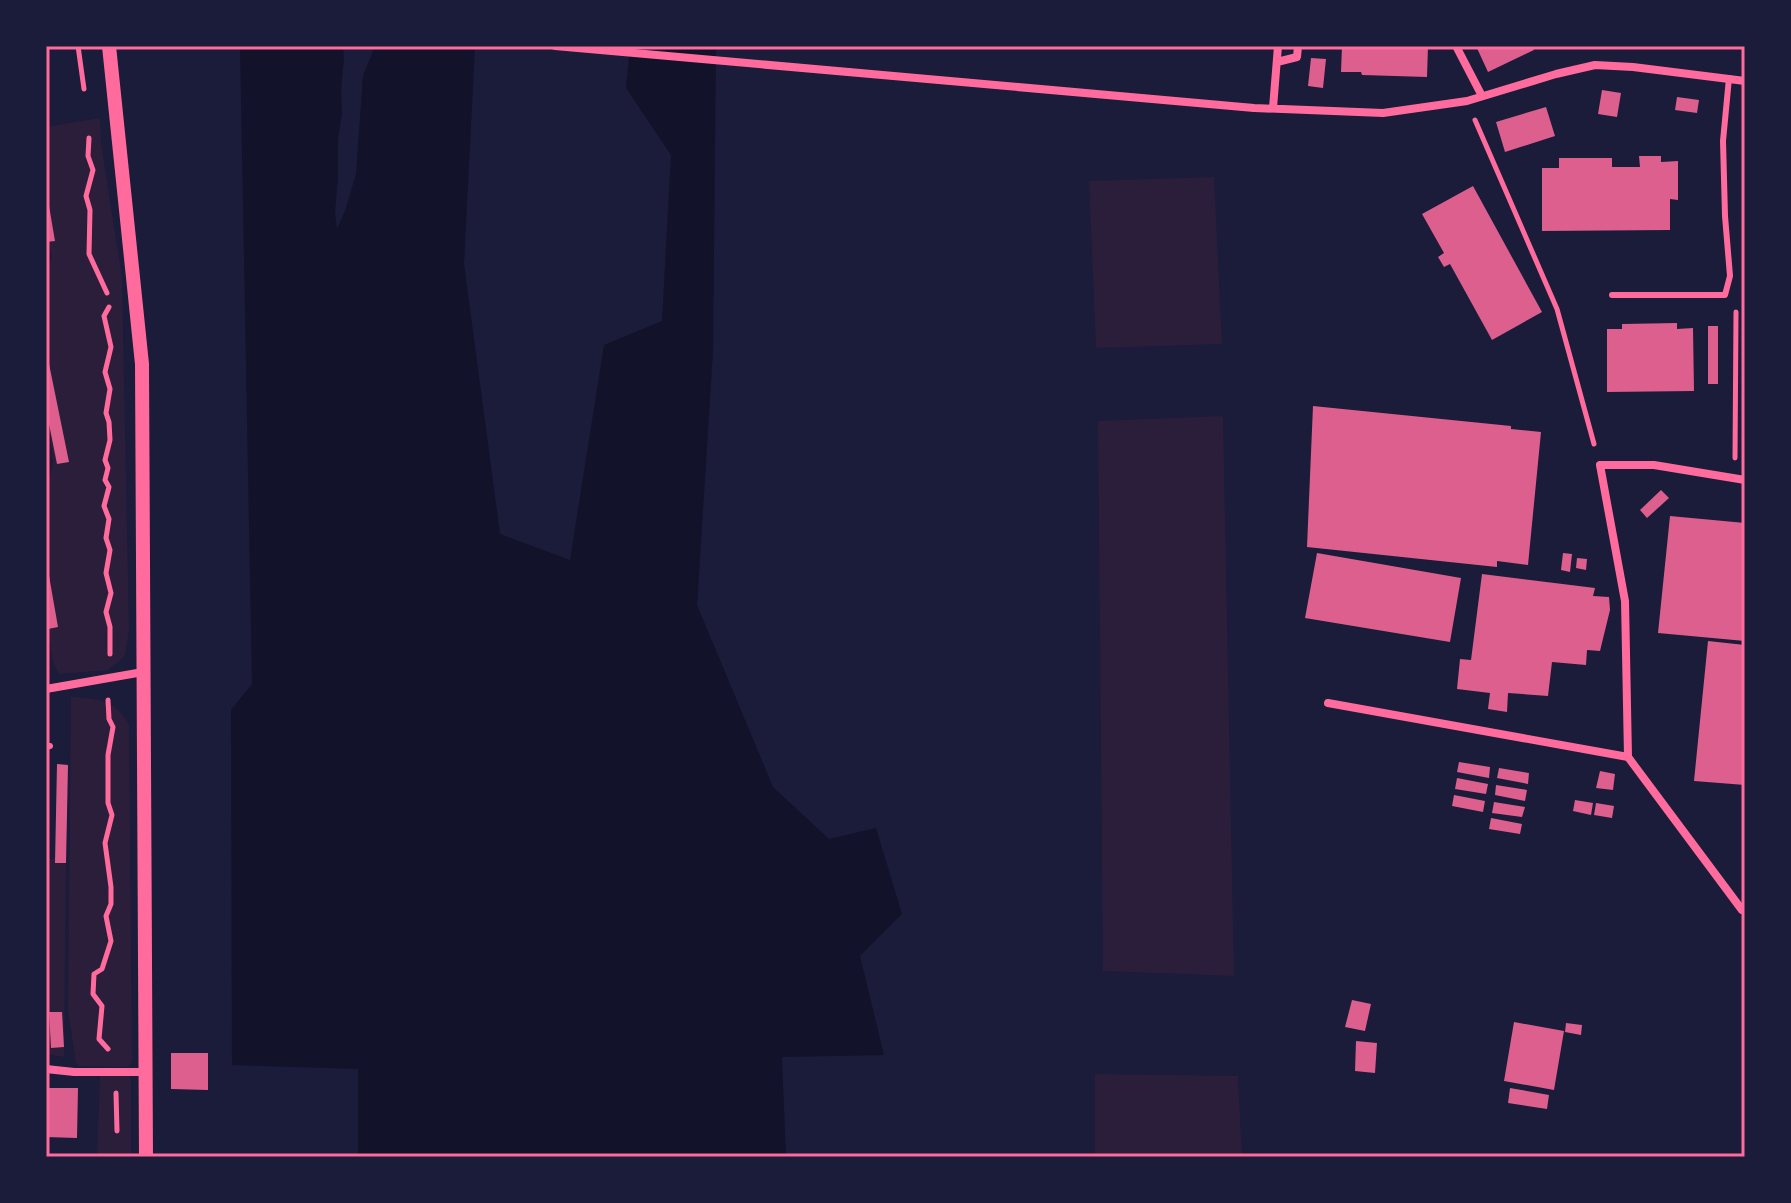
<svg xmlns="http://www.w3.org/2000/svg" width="1791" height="1203" font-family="Cabin,sans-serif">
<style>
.green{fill:#2a1e3b}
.water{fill:#12122b}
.building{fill:#dd5f8e}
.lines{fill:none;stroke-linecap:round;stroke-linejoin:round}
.path{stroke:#ff6b9d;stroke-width:5}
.service{stroke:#ff6b9d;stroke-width:6}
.minor{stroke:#ff6b9d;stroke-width:8}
.tertiary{stroke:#ff6b9d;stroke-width:14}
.neatline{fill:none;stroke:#ff6b9d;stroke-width:3}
</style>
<rect width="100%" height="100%" fill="#1b1b3a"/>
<path class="green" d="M 100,118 L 101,143 L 122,278 L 129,630 L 125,656 L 108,670 L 59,674 L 53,662 L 46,620 L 46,493 L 53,462 L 46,396 L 46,332 C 52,308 39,283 52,258 L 46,229 L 46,127 Z
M 1214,177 L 1222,344 L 1096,348 L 1089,181 Z
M 1223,416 L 1234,976 L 1103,971 L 1098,421 Z
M 71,697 C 96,698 117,700 129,725 L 132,1060 L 129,1067 L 79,1066 L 76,1063 L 68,1011 Z
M 66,856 L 64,1057 L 46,1054 L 46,860 Z
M 1095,1074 L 1238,1076 L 1242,1157 L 1095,1157 Z
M 100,1076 L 129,1076 L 131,1081 L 131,1157 L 97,1157 Z"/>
<path class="water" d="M 240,46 L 343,46 L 344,58 L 341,89 L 342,114 L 338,139 L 338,175 L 335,213 L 337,229 L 345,211 L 356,174 L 363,76 L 375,46 L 475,46 L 464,264 L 500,534 L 570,560 L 604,345 L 662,321 L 671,155 L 626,88 L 630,46 L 716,46 L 713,351 L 697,605 L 773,787 L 829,839 L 876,828 L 902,914 L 860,956 L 884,1055 L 782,1057 L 786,1157 L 358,1157 L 358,1069 L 232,1065 L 231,710 L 252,684 Z"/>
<path class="building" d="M 1342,46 L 1428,46 L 1427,77 L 1362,75 L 1361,72 L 1341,72 Z
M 1476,46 L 1532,46 L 1534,50 L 1488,72 Z
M 1311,58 L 1326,59 L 1323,88 L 1308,86 Z
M 1602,90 L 1621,93 L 1617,117 L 1598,114 Z
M 1677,97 L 1699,100 L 1697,113 L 1675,110 Z
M 1546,107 L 1555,136 L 1505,152 L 1496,122 Z
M 1639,156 L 1661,156 L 1661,162 L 1678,161 L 1678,200 L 1670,199 L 1670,230 L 1542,231 L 1542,168 L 1559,168 L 1559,158 L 1612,158 L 1612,167 L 1640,167 Z
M 1473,186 L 1542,312 L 1492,340 L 1450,264 L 1444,267 L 1438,257 L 1444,253 L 1422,214 Z
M 46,200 L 48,200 L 55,241 L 46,242 Z
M 1677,323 L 1677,329 L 1693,328 L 1694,391 L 1607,392 L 1607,329 L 1622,329 L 1622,324 Z
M 1708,326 L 1718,326 L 1718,384 L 1708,384 Z
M 46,354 L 47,354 L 69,462 L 57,464 L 46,409 Z
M 1313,406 L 1511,426 L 1511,429 L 1541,432 L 1528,565 L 1497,561 L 1497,567 L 1307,547 Z
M 1661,490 L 1669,498 L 1647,518 L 1640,510 Z
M 1670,516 L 1745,523 L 1745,641 L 1658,633 Z
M 1317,553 L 1461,578 L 1450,642 L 1305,618 Z
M 1563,553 L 1572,554 L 1570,572 L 1561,570 Z
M 1577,558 L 1587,559 L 1586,570 L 1576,568 Z
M 46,570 L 48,570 L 58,627 L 48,629 L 46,619 Z
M 1482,574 L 1595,588 L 1593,596 L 1609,597 L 1610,610 L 1600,651 L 1587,650 L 1586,665 L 1552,662 L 1548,696 L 1508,693 L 1507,712 L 1488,709 L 1490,693 L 1457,689 L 1460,659 L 1471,660 Z
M 1708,641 L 1745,645 L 1745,785 L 1694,781 Z
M 1459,762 L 1490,767 L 1489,778 L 1457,772 Z
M 57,764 L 68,765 L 66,863 L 55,863 Z
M 1499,768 L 1529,773 L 1528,784 L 1497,778 Z
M 1600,771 L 1615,774 L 1613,790 L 1596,788 Z
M 1457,778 L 1488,784 L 1486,794 L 1455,789 Z
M 1496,785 L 1527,790 L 1525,801 L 1495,795 Z
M 1454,795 L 1485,801 L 1483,812 L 1452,806 Z
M 1575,800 L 1593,803 L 1591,815 L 1573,811 Z
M 1494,802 L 1525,807 L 1522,817 L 1492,813 Z
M 1596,803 L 1614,806 L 1612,818 L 1594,815 Z
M 1491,818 L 1522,824 L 1520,834 L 1489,829 Z
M 1352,1000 L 1371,1004 L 1365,1031 L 1345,1027 Z
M 49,1012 L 62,1012 L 64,1047 L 51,1048 Z
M 1514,1022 L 1564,1031 L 1554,1090 L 1504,1081 Z
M 1566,1023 L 1582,1025 L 1581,1035 L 1565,1032 Z
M 1356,1041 L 1377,1043 L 1375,1073 L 1355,1071 Z
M 171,1053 L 208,1053 L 208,1090 L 171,1089 Z
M 46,1088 L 78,1088 L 77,1138 L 46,1137 Z
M 1510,1088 L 1549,1095 L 1547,1109 L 1508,1103 Z"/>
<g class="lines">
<path class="path" d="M 78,46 L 84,89
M 1475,120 L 1557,309 L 1594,444
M 89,138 L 88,156 L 93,170 L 86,196 L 90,210 L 89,254 L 107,293
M 109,307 L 104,316 L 111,347 L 105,372 L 110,389 L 106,413 L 109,422 L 110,440 L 105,460 L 108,468 L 105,480 L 109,487 L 104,506 L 109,519 L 106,538 L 110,550 L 106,573 L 111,593 L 106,612 L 110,627 L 110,654
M 1735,458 L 1736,312
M 108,1049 L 99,1039 L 102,1006 L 93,994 L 94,974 L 102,969 L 111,941 L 106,916 L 111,904 L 111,887 L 105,843 L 112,815 L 108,803 L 108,755 L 113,727 L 109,719 L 108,700
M 116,1093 L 117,1131"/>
<path class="service" d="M 1612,295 L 1725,295 L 1730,276 L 1725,216 L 1723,141 L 1729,78
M 46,747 L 50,746"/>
<path class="minor" d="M 555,46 L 1254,108 L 1383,113 L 1467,101 L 1556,74 L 1595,65 L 1633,67 L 1745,81
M 1456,46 L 1482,96
M 1277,62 L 1297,57 L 1298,46
M 1273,108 L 1278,46
M 46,689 L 143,672
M 1328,703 L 1628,757 L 1742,910 L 1745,910
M 1628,757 L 1625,601 L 1600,465 L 1654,465 L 1745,480
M 46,1069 L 74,1072 L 146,1072"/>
<path class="tertiary" d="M 109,46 L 142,364 L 146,1157"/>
</g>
<rect width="1791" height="1203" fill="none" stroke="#1b1b3a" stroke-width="96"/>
<rect x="48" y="48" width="1695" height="1107" class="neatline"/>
</svg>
